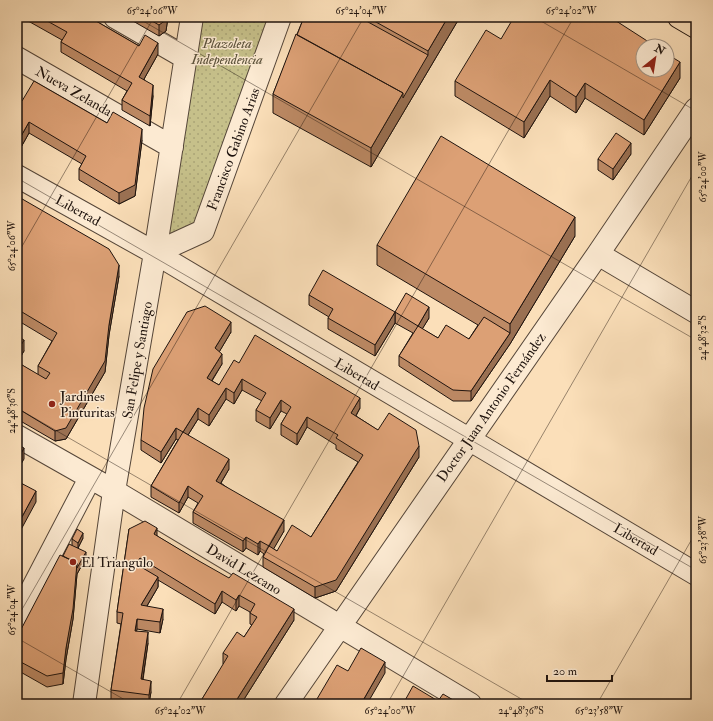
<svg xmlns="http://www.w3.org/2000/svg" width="713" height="721" font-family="'IM FELL Double Pica',serif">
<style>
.park{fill:url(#park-dots);stroke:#726a4c}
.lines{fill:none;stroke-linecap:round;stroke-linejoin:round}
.minor-casing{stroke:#554639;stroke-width:24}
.major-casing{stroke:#1e130e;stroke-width:24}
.minor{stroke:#fcead2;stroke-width:22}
.major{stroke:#fbdfb9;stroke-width:22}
.wall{fill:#bd8a65;stroke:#1e130e;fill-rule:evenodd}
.shaded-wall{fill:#9a7052;stroke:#1e130e}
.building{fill:#dca075;stroke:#1e130e}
.ticks{fill:none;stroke:#1e130e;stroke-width:1;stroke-opacity:0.45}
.poi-dot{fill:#8f2418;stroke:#fcead2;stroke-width:1.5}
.labels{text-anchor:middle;stroke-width:3;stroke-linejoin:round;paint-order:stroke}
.park-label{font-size:14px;font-style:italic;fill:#595039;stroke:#fcead2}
.street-label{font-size:14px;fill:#1e130e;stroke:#fcead2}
.poi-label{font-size:14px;fill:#1e130e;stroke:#fcead2;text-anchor:start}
.neatline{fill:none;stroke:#1e130e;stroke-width:1.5}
.ticks-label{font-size:10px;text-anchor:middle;fill:#1e130e}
</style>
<defs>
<pattern id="park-dots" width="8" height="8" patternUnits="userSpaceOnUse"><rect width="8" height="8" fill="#c6c08a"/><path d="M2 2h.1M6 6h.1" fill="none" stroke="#aaa476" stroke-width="1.8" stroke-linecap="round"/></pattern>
</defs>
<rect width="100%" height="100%" fill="#fbdfb9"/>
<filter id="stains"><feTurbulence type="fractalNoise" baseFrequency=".005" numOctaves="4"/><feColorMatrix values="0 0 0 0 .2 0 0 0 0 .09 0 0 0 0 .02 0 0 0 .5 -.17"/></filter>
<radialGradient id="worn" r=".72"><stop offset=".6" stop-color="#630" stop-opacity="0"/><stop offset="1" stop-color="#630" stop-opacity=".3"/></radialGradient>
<path class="park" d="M 200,17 L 273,17 L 199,224 L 165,242 Z"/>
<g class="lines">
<defs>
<path id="minor" d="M 115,17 L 186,58
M 17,58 L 172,147
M 17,176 L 155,253 L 696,574
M 155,253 L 203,231 L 280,17
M 598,254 L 696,312
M 17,436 L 114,491 L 470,704
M 17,618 L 90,478
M 84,704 L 114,491 L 155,253 L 192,17
M 286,704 L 598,254 L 696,109"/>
<path id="major" d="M 679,17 L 696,27"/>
</defs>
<use href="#minor" class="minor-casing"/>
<use href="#major" class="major-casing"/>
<use href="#minor" class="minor"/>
<use href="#major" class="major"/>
</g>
<path class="wall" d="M 21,17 L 89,17 L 139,46 L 158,54 L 144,79 L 153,96 L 150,126 L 122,110 L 122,100 L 127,91 L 61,52 L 61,42 L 62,40 Z
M 126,17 L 168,17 L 166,31 L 159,36 Z
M 304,17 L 460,17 L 371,167 L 273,113 L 273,94 Z
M 501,39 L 680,78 L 644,135 L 585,98 L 576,113 L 550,96 L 524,138 L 455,96 L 455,81 Z
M 17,98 L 22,101 L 107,123 L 142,140 L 135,196 L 119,204 L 79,180 L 79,169 L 82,164 L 29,133 L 20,149 L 17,147 Z
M 631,154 L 613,180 L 598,170 L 598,159 Z
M 17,196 L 119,276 L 109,335 L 105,372 L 66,439 L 55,441 L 17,419 L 17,336 L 24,351 L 17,362 L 38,375 L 38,366 L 52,341 L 17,320 Z
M 575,236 L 510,344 L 471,401 L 453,401 L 399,366 L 399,356 L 413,333 L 395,323 L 395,312 L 429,318 L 422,329 L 438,338 L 469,339 L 478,325 L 377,265 L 377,245 Z
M 309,295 L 395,323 L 375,356 L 328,329 L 328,318 L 329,317 L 309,305 Z
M 231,332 L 219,352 L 222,364 L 212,381 L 219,385 L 239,363 L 360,408 L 356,416 L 419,457 L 336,591 L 315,598 L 263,567 L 263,557 L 264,554 L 260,551 L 258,555 L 246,548 L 243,552 L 193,523 L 193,512 L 198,503 L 188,497 L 179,513 L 151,497 L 151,486 L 178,440 L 176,439 L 161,463 L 141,450 L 141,440 ZM 242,390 L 262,401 L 256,410 L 256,421 L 270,429 L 281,411 L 287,414 L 281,424 L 281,435 L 297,445 L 307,427 L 336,445 L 336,449 L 358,462 L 311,537 L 277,551 L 273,549 L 284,531 L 221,483 L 229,469 L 188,435 L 198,419 L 209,426 L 226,399 L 234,404 Z
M 129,529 L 157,536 L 294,620 L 241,704 L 199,704 L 224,664 L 223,664 L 223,653 L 244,637 L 252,625 L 250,624 L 250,612 L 239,606 L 236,611 L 222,602 L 215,614 L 158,580 L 158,587 L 147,606 L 163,619 L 160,633 L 137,629 L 136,631 L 148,643 L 143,680 L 151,692 L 149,702 L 152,704 L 135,704 L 111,701 L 111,690 L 121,624 L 117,623 L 117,612 Z
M 83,538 L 78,548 L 86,558 L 77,574 L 73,619 L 66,659 L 63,684 L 47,687 L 17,670 L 17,637 L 63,556 L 72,545 L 72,539 Z"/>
<path class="shaded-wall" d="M 166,17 L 168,17 L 166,31 L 159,36 L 159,25 Z
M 448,17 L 460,17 L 371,167 L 371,148 L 403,93 L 428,55 L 428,51 Z
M 158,43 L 158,54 L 139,88 L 139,77 Z
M 680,62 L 680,78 L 644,135 L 644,120 Z
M 550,80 L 550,96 L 524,138 L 524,122 Z
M 585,83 L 585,98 L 576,113 L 576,97 Z
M 153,85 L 153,96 L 150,126 L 150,116 Z
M 29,122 L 29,133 L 20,149 L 20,138 Z
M 142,129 L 142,140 L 135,196 L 119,204 L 119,193 Z
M 631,143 L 631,154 L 613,180 L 613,169 Z
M 575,217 L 575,236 L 510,344 L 471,401 L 471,391 L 510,333 L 510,324 Z
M 119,265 L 119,276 L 109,335 L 105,372 L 66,439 L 55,441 L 55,431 L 109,325 Z
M 429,307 L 429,318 L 418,336 L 418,326 Z
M 395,312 L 395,323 L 375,356 L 375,345 Z
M 231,322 L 231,332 L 215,359 L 215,348 Z
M 24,340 L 24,351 L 17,363 L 17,352 Z
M 222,354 L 222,364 L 207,388 L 207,378 Z
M 242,379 L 242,390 L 234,404 L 234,393 Z
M 226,388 L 226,399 L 209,426 L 209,415 Z
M 360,398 L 360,408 L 351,424 L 351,413 Z
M 281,400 L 281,411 L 270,429 L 270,418 Z
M 198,408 L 198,419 L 183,443 L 183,432 Z
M 307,417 L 307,427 L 297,445 L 297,434 Z
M 176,428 L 176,439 L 161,463 L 161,452 Z
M 419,446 L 419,457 L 336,591 L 315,598 L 315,587 Z
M 24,448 L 24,459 L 17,471 L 17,461 Z
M 229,459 L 229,469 L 216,491 L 216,481 Z
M 188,486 L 188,497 L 179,513 L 179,503 Z
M 36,491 L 36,502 L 17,537 L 17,526 Z
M 284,520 L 284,531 L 269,557 L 269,546 Z
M 157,528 L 157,539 L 154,534 Z
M 83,533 L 83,538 L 78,548 L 78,543 Z
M 246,537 L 246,548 L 243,552 L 243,541 Z
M 260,541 L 260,551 L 258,555 L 258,544 Z
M 86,552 L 86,558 L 77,574 L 73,619 L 66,659 L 63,684 L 63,673 L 66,648 L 77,563 Z
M 140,558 L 140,569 L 136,564 Z
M 158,577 L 158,587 L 141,616 L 141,605 Z
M 222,591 L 222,602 L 215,614 L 215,604 Z
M 239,595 L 239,606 L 236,611 L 236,600 Z
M 163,609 L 163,619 L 160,633 L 160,622 Z
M 294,609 L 294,620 L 241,704 L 234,704 Z
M 137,619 L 137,629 L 135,641 L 135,631 Z
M 148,632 L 148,643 L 141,690 L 141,679 Z
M 385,662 L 385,673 L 367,704 L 361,704 Z
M 151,681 L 151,692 L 149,704 L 149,695 Z"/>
<path class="building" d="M 40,17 L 89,17 L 139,46 L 145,35 L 158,43 L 139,77 L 153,85 L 150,116 L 122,100 L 132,83 L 61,42 L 67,32 Z
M 145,17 L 166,17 L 166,20 L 159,25 Z
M 304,17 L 359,17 L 428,55 L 403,98 L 403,93 L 297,35 Z
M 367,17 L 448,17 L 428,51 Z
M 514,17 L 610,17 L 655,46 L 643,46 L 643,70 L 667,70 L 667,54 L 680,62 L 644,120 L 585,83 L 576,97 L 550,80 L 524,122 L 455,81 L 486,30 L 501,39 Z
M 296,34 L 403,93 L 371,148 L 273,94 Z
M 34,81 L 107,123 L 113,112 L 142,129 L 135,185 L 119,193 L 79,169 L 86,156 L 29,122 L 20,138 L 17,136 L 17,98 L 22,101 Z
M 616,133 L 631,143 L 613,169 L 598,159 Z
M 441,136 L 575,217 L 510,324 L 377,245 Z
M 17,196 L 109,249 L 119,265 L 109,325 L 105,361 L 66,428 L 55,431 L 17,408 L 17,362 L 46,379 L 50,373 L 38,366 L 57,333 L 17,309 Z
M 323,270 L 395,312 L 375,345 L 328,318 L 333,309 L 309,295 Z
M 406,293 L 429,307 L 418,326 L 395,312 Z
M 205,306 L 231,322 L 215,348 L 222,354 L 207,378 L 219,385 L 234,360 L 239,363 L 255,335 L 360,398 L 351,413 L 378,430 L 389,413 L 416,430 L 419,446 L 336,580 L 315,587 L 263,557 L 269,546 L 277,551 L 292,525 L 311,537 L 363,455 L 336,438 L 338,435 L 307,417 L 297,434 L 281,424 L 291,407 L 281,400 L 270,418 L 256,410 L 266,393 L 242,379 L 234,393 L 226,388 L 209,415 L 198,408 L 183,432 L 176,428 L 161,452 L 141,440 L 144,408 L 153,369 L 187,312 Z
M 484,317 L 510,333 L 471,391 L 453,390 L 399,356 L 418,326 L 438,338 L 446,325 L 469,339 Z
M 17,336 L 24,340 L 17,352 Z
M 183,432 L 229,459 L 216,481 L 284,520 L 269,546 L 260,541 L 258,544 L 246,537 L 243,541 L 193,512 L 203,496 L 188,486 L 179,503 L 151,486 Z
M 17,444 L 24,448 L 17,461 Z
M 17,481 L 36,491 L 17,526 Z
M 145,521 L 157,528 L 154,534 L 199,561 L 229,578 L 233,573 L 294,609 L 234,704 L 199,704 L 228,656 L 223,653 L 237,632 L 244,637 L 257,617 L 250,613 L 255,604 L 239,595 L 236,600 L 222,591 L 215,604 L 140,558 L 136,564 L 158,577 L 141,605 L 163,609 L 160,622 L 137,619 L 135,631 L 148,632 L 141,679 L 151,681 L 149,695 L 111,690 L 123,613 L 117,612 L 129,529 Z
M 77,529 L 83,533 L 78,543 L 72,539 Z
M 69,544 L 86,552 L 77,568 L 77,563 L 63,556 Z
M 60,555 L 77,563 L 73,609 L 66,648 L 63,673 L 47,676 L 17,660 L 17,637 Z
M 361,648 L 385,662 L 361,704 L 314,704 L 337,665 L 348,671 Z
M 413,686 L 438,701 L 443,694 L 460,704 L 403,704 Z
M 146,701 L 152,704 L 144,704 Z"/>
<path class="ticks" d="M 136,17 L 696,340M 534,17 L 696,111M 17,178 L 696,570M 17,255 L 154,17M 17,408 L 530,704M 17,618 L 364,17M 17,638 L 132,704M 177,704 L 574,17M 387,704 L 696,169M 597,704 L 696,532"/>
<g class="poi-dot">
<circle cx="52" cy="404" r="4"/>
<circle cx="73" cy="562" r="4"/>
</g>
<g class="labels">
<g class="park-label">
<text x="227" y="48">Plazoleta<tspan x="227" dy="16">Independencia</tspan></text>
</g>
<g class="street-label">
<text transform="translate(74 91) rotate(30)" y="5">Nueva Zelanda</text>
<text transform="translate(233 149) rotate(-70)" y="5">Francisco Gabino Arias</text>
<text transform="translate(78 210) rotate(29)" y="5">Libertad</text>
<text transform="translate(137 360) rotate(-80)" y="5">San Felipe y Santiago</text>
<text transform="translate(357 374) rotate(31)" y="5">Libertad</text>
<text transform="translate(491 407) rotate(-55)" y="5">Doctor Juan Antonio Fernández</text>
<text transform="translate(636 539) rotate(31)" y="5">Libertad</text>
<text transform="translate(244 569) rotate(31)" y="5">David Lezcano</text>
</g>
<g class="poi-label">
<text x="60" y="401">Jardines<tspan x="60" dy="16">Pinturitas</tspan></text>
<text x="81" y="567">El Triangulo</text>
</g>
</g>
<rect width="713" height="721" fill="none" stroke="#fbdfb9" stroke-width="44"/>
<g transform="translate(655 58) rotate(30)"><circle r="19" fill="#fcead2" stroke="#a39484"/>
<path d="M0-3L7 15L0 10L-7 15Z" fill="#8f2418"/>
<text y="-6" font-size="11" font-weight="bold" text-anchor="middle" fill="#1e130e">N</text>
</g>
<path d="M547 675v6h65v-6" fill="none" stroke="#1e130e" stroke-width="2"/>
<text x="553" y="675" font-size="12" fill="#1e130e" stroke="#fcead2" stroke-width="3" paint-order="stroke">20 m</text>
<rect x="22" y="22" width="669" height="677" class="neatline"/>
<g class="ticks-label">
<text x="152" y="14">65°24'06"W</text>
<text x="361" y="14">65°24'04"W</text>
<text x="571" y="14">65°24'02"W</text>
<text transform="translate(702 177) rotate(-90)" y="4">65°24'00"W</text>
<text transform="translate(11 246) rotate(-90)" y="4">65°24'06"W</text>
<text transform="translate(702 338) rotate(-90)" y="4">24°48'32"S</text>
<text transform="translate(11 411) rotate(-90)" y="4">24°48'36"S</text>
<text transform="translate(702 540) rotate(-90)" y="4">65°23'58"W</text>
<text transform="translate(11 610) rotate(-90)" y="4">65°24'04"W</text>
<text x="180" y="714">65°24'02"W</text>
<text x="390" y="714">65°24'00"W</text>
<text x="521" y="714">24°48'36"S</text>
<text x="599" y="714">65°23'58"W</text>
</g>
<rect width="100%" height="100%" filter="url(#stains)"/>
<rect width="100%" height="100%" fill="url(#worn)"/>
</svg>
